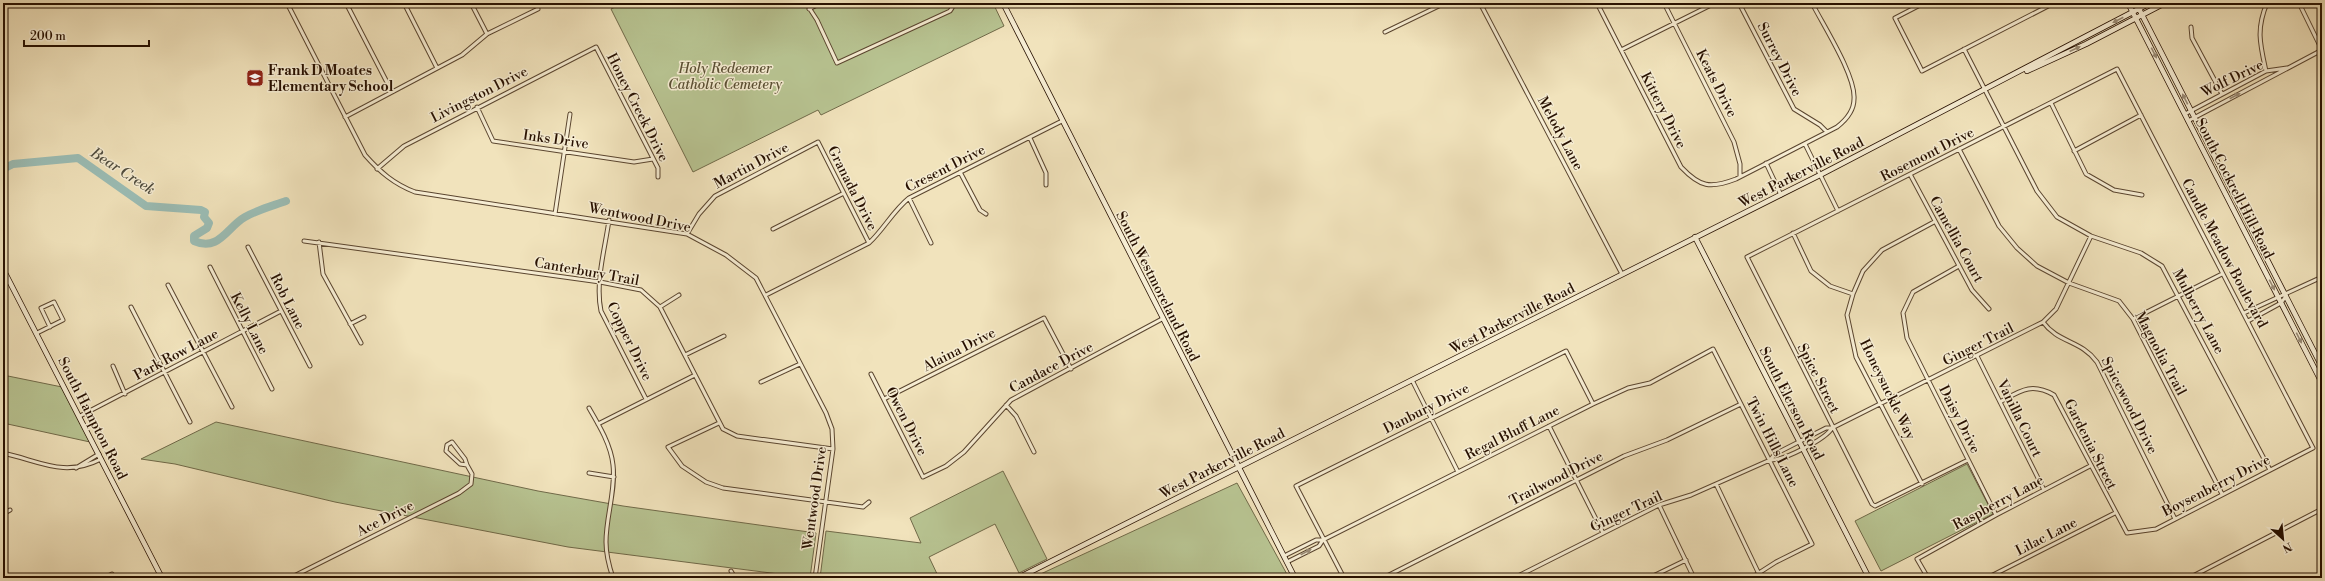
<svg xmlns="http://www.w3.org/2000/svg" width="2325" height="581" font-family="'Libre Bodoni',serif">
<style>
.green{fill:#b8c492;stroke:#706a49}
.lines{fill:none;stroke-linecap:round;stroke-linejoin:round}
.river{stroke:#9bbdb5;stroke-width:8}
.street-casing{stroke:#5a452f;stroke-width:5}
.secondary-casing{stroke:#271000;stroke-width:6}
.street{stroke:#f6edd3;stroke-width:3}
.secondary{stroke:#f6edd3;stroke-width:4.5}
.oneway{fill:#998a74}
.labels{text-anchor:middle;stroke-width:3;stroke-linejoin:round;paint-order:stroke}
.street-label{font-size:14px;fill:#271000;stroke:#f6edd3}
.park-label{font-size:14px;font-style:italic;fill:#5a4f33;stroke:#f6edd3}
.poi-label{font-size:14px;font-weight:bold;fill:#271000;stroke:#f6edd3;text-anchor:start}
.water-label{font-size:15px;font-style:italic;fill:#504d3f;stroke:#f6edd3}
</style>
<rect width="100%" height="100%" fill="#f1e3bc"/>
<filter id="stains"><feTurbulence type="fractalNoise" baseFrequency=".005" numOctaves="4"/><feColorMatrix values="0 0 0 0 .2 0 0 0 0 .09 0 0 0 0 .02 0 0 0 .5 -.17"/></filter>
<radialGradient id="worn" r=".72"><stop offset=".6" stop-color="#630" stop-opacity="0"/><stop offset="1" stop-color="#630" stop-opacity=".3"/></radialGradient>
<path class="green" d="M 623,3 L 993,3 L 1004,26 L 821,115 L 818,110 L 693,172 L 611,9 Z
M 3,375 L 62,387 L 90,442 L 3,423 Z
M 216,422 L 538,491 L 623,506 L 816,533 L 810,578 L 568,547 L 335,502 L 175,464 L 141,459 Z
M 1967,464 L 1993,514 L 1881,571 L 1855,521 Z
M 1003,471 L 1047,559 L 1019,573 L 995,524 L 929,557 L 939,578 L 820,578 L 826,531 L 921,543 L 910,518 Z
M 1237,483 L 1289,578 L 1032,578 Z"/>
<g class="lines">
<path class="river" d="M 3,169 L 13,164 L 78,158 L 146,206 L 201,210 L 205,212 L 204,217 L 209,223 L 207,228 L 194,236 L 194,241 C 219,252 227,227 245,217 C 257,210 272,206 286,201"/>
<defs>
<path id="street" d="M 287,3 L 365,155 C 380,172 394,184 415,192 L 687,234 L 726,255 L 756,278 L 826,413 L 832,429 L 833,449 L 815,578
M 346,3 L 392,92
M 404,3 L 437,68
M 471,3 L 487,34
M 806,3 L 817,20 L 837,63 L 950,11 L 952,8 L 950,3
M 1480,3 L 1622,274
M 1597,3 L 1681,167 C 1700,187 1710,189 1736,179 L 1837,127 C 1846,120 1854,111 1854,99 C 1856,76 1823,25 1812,3
M 1664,3 L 1734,142 L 1740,164 L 1740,176
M 1739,3 L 1794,109 L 1820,125 L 1827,132
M 1924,3 L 1895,18 L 1922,71 L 2054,3
M 2299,3 L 2322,50
M 809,9 L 821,3
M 2191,27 L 2192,38 L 2222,94
M 1385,32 L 1445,3
M 1964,49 L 2037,191 L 2057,217 L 2091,236 L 2141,253 L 2162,266 L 2270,470
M 1621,50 L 1715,3
M 2266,71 C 2260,44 2256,29 2267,3
M 2051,103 L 2086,174 L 2114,190 L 2142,195
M 477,107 L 493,141 L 634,162 L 653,159
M 2185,114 L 2266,71 L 2287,68
M 345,117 L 462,55 L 487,34 L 538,9 L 536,3
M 2188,121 L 2322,50
M 1030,138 L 1046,173 L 1046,185
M 1805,144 L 1838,211
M 1959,149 L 1999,226 L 2017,248 L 2037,266 L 2069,283 L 2119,301 L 2133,319 L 2222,494
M 2074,151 L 2141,115
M 1766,163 L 1781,195
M 377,169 L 404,146 L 596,47 L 658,168 L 658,177
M 960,172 L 980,210 L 986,214
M 1911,176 L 1972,290 L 1989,309
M 909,198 L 931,243
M 555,214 L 570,114
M 609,220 C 605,249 595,282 601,311 L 646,399
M 773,229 L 842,194
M 1793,233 L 1811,271 L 1830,286 L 1853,294
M 687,234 L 699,214 L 715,196 L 818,142 L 869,243
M 304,241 L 600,282 L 641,290 L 660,307 L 723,429 L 737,436 L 833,449
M 319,242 L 323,274 L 361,343
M 248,247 L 310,366
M 1959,266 L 1913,292 L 1903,313 L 1907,338 L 1996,515
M 210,267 L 272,389
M 168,285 L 232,407
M 766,295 L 869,243 C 884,229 893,211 909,198 L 1062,121
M 131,307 L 190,422
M 660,307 L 679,295
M 2244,313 L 2322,277
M 2133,319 L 2222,274
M 2248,321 L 2281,303 L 2286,296
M 2043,322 C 2058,343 2081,340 2097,362 L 2175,519
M 350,324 L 364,317
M 37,333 L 63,320 L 54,302 L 41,308 L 50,327
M 685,355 L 724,336
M 1977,356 L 2044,490
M 113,366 L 125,394
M 871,374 L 923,477 L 946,466 L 964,452 L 1011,400 L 1162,319
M 1412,380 L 1458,472
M 761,382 L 800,364
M 884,399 L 1044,318 L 1071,369
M 1006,405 L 1016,416 L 1034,452
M 589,408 C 599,425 611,445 613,465 C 616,490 606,516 606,542 C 606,554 609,566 613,578
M 80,416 L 281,311
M 719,423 L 668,447 L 682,466 L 706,482 L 723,488 L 863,507 L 869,502
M 598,424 L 695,375
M 1549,426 L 1603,533
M 452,442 L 465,459 L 467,465 L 460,464 L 446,451 L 447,445 Z
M 3,453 C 40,461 64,478 101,459
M 1770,460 C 1783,461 1826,439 1832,428
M 1968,460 L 1875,506 L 1872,504 L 1747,257 L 2117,69 L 2313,448 L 2156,529 L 2127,533 L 2054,395 C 2031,382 2020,391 2000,402
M 76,468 L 99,454
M 589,473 L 614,477
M 1716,484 L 1758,572
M 1922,484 L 1856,357 L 1847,315 L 1853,294 L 1863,271 L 1882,250 L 1934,222
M 1659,505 L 1694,578
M 3,514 L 10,510
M 1284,556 L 1316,540 L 1323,540 L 1593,404 L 1628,388 L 1650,383 L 1713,349 L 1812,544 L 1776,562 L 1751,578
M 1287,562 L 1319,546 L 1323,540
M 731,571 L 735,578
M 104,578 L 112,574 L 115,578
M 290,578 L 459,493 L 471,484 L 472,474 L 467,465
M 1344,578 L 1296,486 L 1566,351 L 1593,404
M 1383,578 L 1624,456 L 1667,440 L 1741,404
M 1514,578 L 1659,505 L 1691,495 L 1770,460 L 1775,454 L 1826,428 L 1832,428 L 2043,322 L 2056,309 L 2091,236
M 1649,578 L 1686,560
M 1928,578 L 1917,559 L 1996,515 L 2090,466
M 1987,578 L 2115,513
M 2189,578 L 2322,509
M 2319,578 L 2322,577"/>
<path id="secondary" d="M 1003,3 L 1295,578
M 2128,3 L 2322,383
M 2136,3 L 2322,367
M 2027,71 L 2086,44 L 2165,3
M 1695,237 L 1869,578
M 3,269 L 162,578
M 1018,578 L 1820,175 L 2150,3"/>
</defs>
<use href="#street" class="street-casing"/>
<use href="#secondary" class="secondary-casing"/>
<use href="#street" class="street"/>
<use href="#secondary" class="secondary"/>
</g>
<defs><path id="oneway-solid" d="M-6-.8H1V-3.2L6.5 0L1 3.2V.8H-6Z"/></defs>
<g class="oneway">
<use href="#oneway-solid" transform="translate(2118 20) rotate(153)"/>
<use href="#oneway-solid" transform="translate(2075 49) rotate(-25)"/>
<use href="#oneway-solid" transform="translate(2154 53) rotate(63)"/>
<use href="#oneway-solid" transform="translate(2235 96) rotate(-28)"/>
<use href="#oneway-solid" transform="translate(2185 99) rotate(-117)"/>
<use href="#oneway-solid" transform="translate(2272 285) rotate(63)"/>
<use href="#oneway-solid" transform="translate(2299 338) rotate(63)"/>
<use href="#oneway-solid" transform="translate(1306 552) rotate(-27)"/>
</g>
<defs>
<symbol id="school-square" viewBox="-11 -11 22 22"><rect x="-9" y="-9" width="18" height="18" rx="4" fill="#8f2418" stroke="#f6edd3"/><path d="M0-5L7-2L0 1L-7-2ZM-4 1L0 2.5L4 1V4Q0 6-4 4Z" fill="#fff"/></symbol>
</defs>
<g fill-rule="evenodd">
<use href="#school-square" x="245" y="68" width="20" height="20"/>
</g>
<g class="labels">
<g class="street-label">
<text transform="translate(1780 59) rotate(63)" y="5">Surrey Drive</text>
<text transform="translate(2232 78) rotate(-26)" y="5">Wolf Drive</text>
<text transform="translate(1717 83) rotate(63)" y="5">Keats Drive</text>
<text transform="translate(479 94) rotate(-27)" y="5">Livingston Drive</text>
<text transform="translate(638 107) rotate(63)" y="5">Honey Creek Drive</text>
<text transform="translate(1664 110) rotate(63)" y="5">Kittery Drive</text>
<text transform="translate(1561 133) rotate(62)" y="5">Melody Lane</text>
<text transform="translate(556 139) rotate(8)" y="5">Inks Drive</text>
<text transform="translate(1927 154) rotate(-27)" y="5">Rosemont Drive</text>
<text transform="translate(751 165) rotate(-28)" y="5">Martin Drive</text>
<text transform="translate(945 168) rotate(-27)" y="5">Cresent Drive</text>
<text transform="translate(1801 172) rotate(-27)" y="5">West Parkerville Road</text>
<text transform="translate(853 188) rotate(63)" y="5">Granada Drive</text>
<text transform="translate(2235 188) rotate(63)" y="5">South Cockrell Hill Road</text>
<text transform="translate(640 217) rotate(11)" y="5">Wentwood Drive</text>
<text transform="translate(1957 239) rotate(61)" y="5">Camellia Court</text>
<text transform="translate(2225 253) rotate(62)" y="5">Candle Meadow Boulevard</text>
<text transform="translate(587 271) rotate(10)" y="5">Canterbury Trail</text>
<text transform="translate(1158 286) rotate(63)" y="5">South Westmoreland Road</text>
<text transform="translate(288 301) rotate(63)" y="5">Rob Lane</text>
<text transform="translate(2199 311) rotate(62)" y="5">Mulberry Lane</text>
<text transform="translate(1512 318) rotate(-27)" y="5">West Parkerville Road</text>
<text transform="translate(250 323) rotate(63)" y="5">Kelly Lane</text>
<text transform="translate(630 341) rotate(64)" y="5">Copper Drive</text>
<text transform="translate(1978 344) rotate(-27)" y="5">Ginger Trail</text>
<text transform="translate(959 349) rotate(-27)" y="5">Alaina Drive</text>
<text transform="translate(2161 353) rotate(62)" y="5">Magnolia Trail</text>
<text transform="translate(176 354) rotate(-28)" y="5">Park Row Lane</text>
<text transform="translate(1051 367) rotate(-28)" y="5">Candace Drive</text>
<text transform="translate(1819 378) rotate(63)" y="5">Spice Street</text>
<text transform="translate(1888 389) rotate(64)" y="5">Honeysuckle Way</text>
<text transform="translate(1792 403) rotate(63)" y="5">South Elerson Road</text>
<text transform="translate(2130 405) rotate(63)" y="5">Spicewood Drive</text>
<text transform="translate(1426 408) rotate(-27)" y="5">Danbury Drive</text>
<text transform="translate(93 418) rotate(63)" y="5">South Hampton Road</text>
<text transform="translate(2020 418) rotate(64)" y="5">Vanilla Court</text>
<text transform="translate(1960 419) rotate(63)" y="5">Daisy Drive</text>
<text transform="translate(907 421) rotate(63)" y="5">Owen Drive</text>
<text transform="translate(1512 432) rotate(-27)" y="5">Regal Bluff Lane</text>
<text transform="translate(1773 442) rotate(63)" y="5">Twin Hills Lane</text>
<text transform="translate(2091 444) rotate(63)" y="5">Gardenia Street</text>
<text transform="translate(1222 463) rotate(-27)" y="5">West Parkerville Road</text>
<text transform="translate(1556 478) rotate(-27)" y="5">Trailwood Drive</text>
<text transform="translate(2216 485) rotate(-27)" y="5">Boysenberry Drive</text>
<text transform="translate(814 498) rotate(-82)" y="5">Wentwood Drive</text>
<text transform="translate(1998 502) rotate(-28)" y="5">Raspberry Lane</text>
<text transform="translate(1626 511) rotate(-25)" y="5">Ginger Trail</text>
<text transform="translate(385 518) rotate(-27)" y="5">Ace Drive</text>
<text transform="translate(2046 536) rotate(-27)" y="5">Lilac Lane</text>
</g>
<g class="park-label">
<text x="725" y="73">Holy Redeemer<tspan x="725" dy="16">Catholic Cemetery</tspan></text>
</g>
<g class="poi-label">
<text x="268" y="75">Frank D Moates<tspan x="268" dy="16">Elementary School</tspan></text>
</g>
<g class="water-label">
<text transform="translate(123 171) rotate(33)" y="5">Bear Creek</text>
</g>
</g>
<rect width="2325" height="581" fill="none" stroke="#f1e3bc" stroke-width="16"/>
<rect x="4" y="4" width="2317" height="573" fill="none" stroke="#271000" stroke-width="2"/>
<rect x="8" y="8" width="2309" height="565" fill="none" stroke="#271000"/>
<g transform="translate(2283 539) rotate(153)" stroke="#f6edd3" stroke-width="3" paint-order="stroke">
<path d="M0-3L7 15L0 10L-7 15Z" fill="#271000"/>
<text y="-6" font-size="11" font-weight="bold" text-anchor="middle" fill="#271000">N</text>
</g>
<path d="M24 40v6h125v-6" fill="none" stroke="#271000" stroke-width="2"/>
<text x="30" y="40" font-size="12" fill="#271000" stroke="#f6edd3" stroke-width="3" paint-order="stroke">200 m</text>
<rect width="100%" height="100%" filter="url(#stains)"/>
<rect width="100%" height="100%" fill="url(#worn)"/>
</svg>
